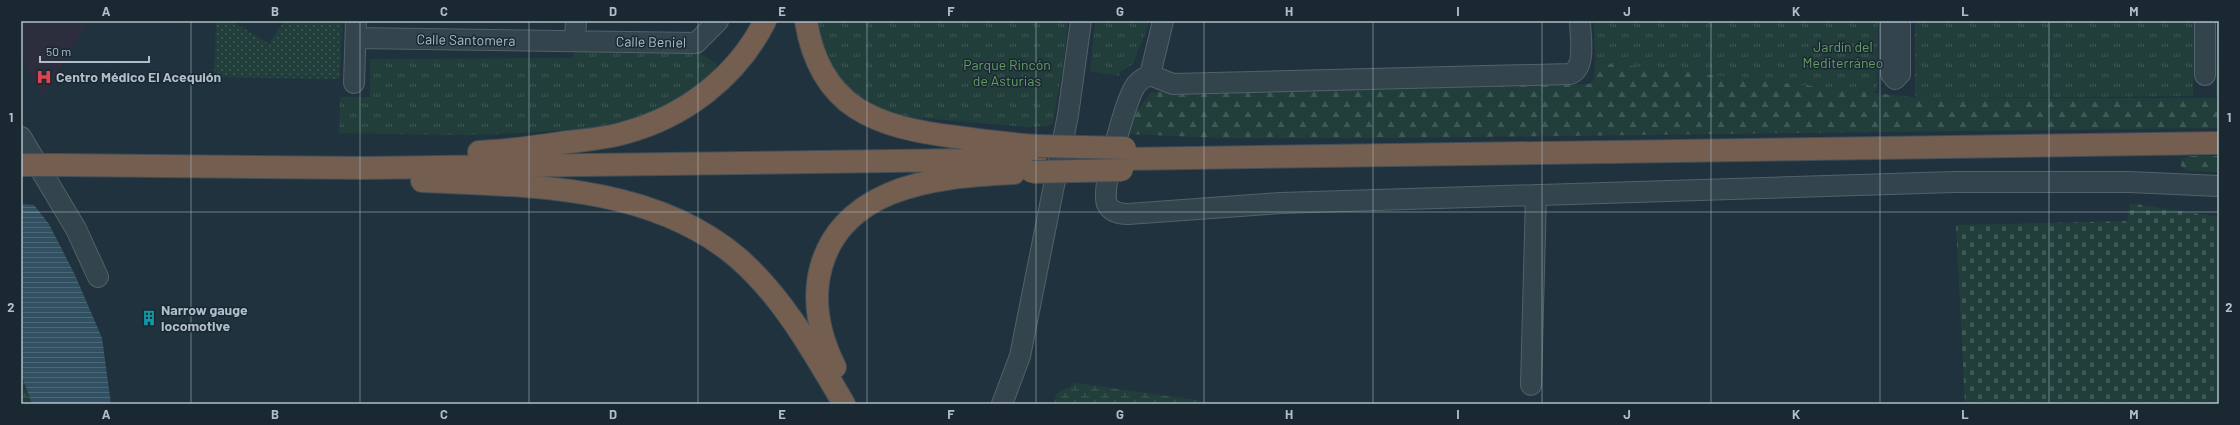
<svg xmlns="http://www.w3.org/2000/svg" width="2240" height="425" font-family="Barlow,sans-serif">
<style>
.medical{fill:#2d2e3d}
.grass{fill:url(#grass-tufts)}
.forest{fill:url(#forest-firs)}
.wetland{fill:url(#wetland-marsh)}
.cemetery{fill:url(#cemetery-stones)}
.garden{fill:url(#garden-dots)}
.water{fill:url(#water-rules)}
.lines{fill:none;stroke-linecap:round;stroke-linejoin:round}
.minor-casing{stroke:#52616b;stroke-width:22}
.highway-casing{stroke:#3f4e57;stroke-width:24}
.minor{stroke:#34444d;stroke-width:20}
.highway{stroke:#745e50;stroke-width:22}
.highway-bridge-casing{stroke:#3f4e57;stroke-width:24;stroke-linecap:butt}
.highway-bridge{stroke:#745e50;stroke-width:22}
.grid{fill:none;stroke:#afbec9;stroke-width:1;stroke-opacity:0.55}
.labels{text-anchor:middle;stroke-width:3;stroke-linejoin:round;paint-order:stroke}
.street-label{font-size:14px;fill:#afbec9;stroke:#1a2831}
.park-label{font-size:14px;fill:#649c65;stroke:#1a2831}
.poi-label{font-size:14px;font-weight:bold;fill:#afbec9;stroke:#1a2831;text-anchor:start}
.neatline{fill:none;stroke:#afbec9;stroke-width:1.5}
.grid-label{font-size:13px;text-anchor:middle;font-weight:bold;fill:#afbec9}
</style>
<defs>
<pattern id="grass-tufts" width="24" height="20" patternUnits="userSpaceOnUse"><rect width="24" height="20" fill="#223e3b"/><path d="M3 7l-1-3M5 7V3M7 7l1-3M15 17l-1-3M17 17v-4M19 17l1-3" fill="none" stroke="#405856"/></pattern>
<pattern id="forest-firs" width="22" height="20" patternUnits="userSpaceOnUse"><rect width="22" height="20" fill="#223e3b"/><path d="M5 1l3.5 6h-7zM16 11l3.5 6h-7z" fill="#405856"/></pattern>
<pattern id="wetland-marsh" width="20" height="14" patternUnits="userSpaceOnUse"><rect width="20" height="14" fill="#223e3b"/><path d="M1 5h8M5 5V1M11 12h8M15 12V8" fill="none" stroke="#405856"/></pattern>
<pattern id="cemetery-stones" width="16" height="16" patternUnits="userSpaceOnUse"><rect width="16" height="16" fill="#223e3b"/><path d="M2 7V4a2 2 0 0 1 4 0v3zM10 15v-3a2 2 0 0 1 4 0v3z" fill="#405856"/></pattern>
<pattern id="garden-dots" width="8" height="8" patternUnits="userSpaceOnUse"><rect width="8" height="8" fill="#223e3b"/><path d="M2 2h.1M6 6h.1" fill="none" stroke="#405856" stroke-width="1.8" stroke-linecap="round"/></pattern>
<pattern id="water-rules" width="6" height="5" patternUnits="userSpaceOnUse"><rect width="6" height="5" fill="#315163"/><path d="M0 2.5h6" fill="none" stroke="#4c6878"/></pattern>
</defs>
<rect width="100%" height="100%" fill="#20323d"/>
<path class="medical" d="M 21,21 L 89,21 L 43,97 L 21,57 Z"/>
<path class="grass" d="M 814,21 L 1068,21 L 1064,60 L 1053,123 L 1047,126 L 1027,127 L 910,117 C 875,110 844,91 827,59 C 821,47 818,33 814,21 Z
M 1095,21 L 1150,21 L 1133,64 L 1120,72 L 1119,76 L 1090,71 Z
M 1594,21 L 1878,21 L 1877,90 L 1873,93 L 1595,62 Z
M 1915,21 L 2195,21 L 2193,96 L 1918,98 L 1915,95 Z
M 2217,21 L 2219,21 L 2219,98 L 2216,94 Z
M 575,51 L 696,51 L 717,64 C 713,77 701,84 690,91 C 642,124 590,129 533,132 C 468,137 404,134 339,133 L 340,97 L 370,97 L 370,59 L 572,58 Z"/>
<path class="forest" d="M 1595,62 L 1920,98 L 2218,98 L 2219,128 L 1391,138 L 1221,138 L 1127,134 L 1134,115 L 1151,92 L 1589,84 L 1594,80 Z
M 2219,156 L 2219,172 L 2187,171 L 2181,166 L 2181,160 L 2188,156 Z"/>
<path class="wetland" d="M 21,374 L 32,404 L 21,404 Z
M 1076,383 L 1224,404 L 1054,404 L 1056,394 Z"/>
<path class="cemetery" d="M 2130,203 L 2219,217 L 2219,404 L 1965,404 L 1956,225 L 2127,221 Z"/>
<path class="garden" d="M 216,21 L 232,21 L 269,44 L 284,21 L 342,21 L 340,79 L 214,77 Z"/>
<path class="water" d="M 21,204 L 34,205 L 49,224 L 75,275 L 102,338 L 111,404 L 32,404 L 21,374 Z"/>
<g class="lines">
<defs>
<path id="minor" d="M 1580,21 C 1580,35 1587,68 1570,74 L 1173,84 L 1150,75 C 1143,78 1137,82 1134,88 C 1125,104 1100,190 1107,204 C 1111,212 1119,214 1128,214 L 1281,203 L 1954,182 L 2129,182 L 2219,186
M 1891,21 L 1891,74 L 1895,79 L 1900,74 L 1900,21
M 356,38 L 696,43 L 718,21
M 575,41 L 576,21
M 1150,75 L 1163,21
M 2205,75 L 2205,21
M 354,83 L 356,21
M 21,137 L 76,229 L 98,277
M 1531,385 L 1536,195
M 1002,404 L 1020,356 L 1068,115 L 1081,21"/>
<path id="highway" d="M 806,21 C 820,109 877,127 956,137 C 983,141 1010,144 1038,146
M 479,152 C 507,151 534,147 561,143 C 582,140 604,139 624,133 C 684,117 737,77 765,21
M 1124,159 L 2219,143
M 60,165 L 366,168 L 1035,159
M 422,181 C 529,186 651,184 738,258 C 783,297 814,353 844,404
M 835,367 C 801,299 814,226 889,194 C 927,178 973,175 1014,173"/>
</defs>
<use href="#minor" class="minor-casing"/>
<use href="#highway" class="highway-casing"/>
<use href="#minor" class="minor"/>
<use href="#highway" class="highway"/>
<defs>
<path id="highway-bridge" d="M 1038,146 L 1125,148
M 21,165 L 60,165
M 1032,172 L 1122,170"/>
</defs>
<use href="#highway-bridge" class="highway-bridge-casing"/>
<use href="#highway-bridge" class="highway-bridge"/>
</g>
<path class="grid" d="M 191,21 L 191,404M 360,21 L 360,404M 529,21 L 529,404M 698,21 L 698,404M 867,21 L 867,404M 1036,21 L 1036,404M 1204,21 L 1204,404M 1373,21 L 1373,404M 1542,21 L 1542,404M 1711,21 L 1711,404M 1880,21 L 1880,404M 2049,21 L 2049,404M 21,212 L 2219,212"/>
<defs>
<symbol id="hospital-bare" viewBox="-9 -9 18 18"><path d="M-5-5h3v3.5h4V-5h3V5h-3V1.5h-4V5h-3Z" fill="#e0444e" stroke="#1a2831" stroke-width="2.5" paint-order="stroke"/></symbol>
<symbol id="building-bare" viewBox="-9 -9 18 18"><path d="M-4-6H4V6H1V3H-1V6H-4ZM-2.5-4.3h1.7v1.8h-1.7ZM.8-4.3h1.7v1.8H.8ZM-2.5-1h1.7V.8h-1.7ZM.8-1h1.7V.8H.8Z" fill="#0f9aa8" stroke="#1a2831" stroke-width="2.5" paint-order="stroke"/></symbol>
</defs>
<g fill-rule="evenodd">
<use href="#hospital-bare" x="33" y="66" width="22" height="22"/>
<use href="#building-bare" x="138" y="307" width="22" height="22"/>
</g>
<g class="labels">
<g class="street-label">
<text transform="translate(466 40) rotate(1)" y="5">Calle Santomera</text>
<text transform="translate(651 42) rotate(1)" y="5">Calle Beniel</text>
</g>
<g class="park-label">
<text x="1843" y="52">Jardín del<tspan x="1843" dy="16">Mediterráneo</tspan></text>
<text x="1007" y="70">Parque Rincón<tspan x="1007" dy="16">de Asturias</tspan></text>
</g>
<g class="poi-label">
<text x="56" y="82">Centro Médico El Acequión</text>
<text x="161" y="315">Narrow gauge<tspan x="161" dy="16">locomotive</tspan></text>
</g>
</g>
<rect width="2240" height="425" fill="none" stroke="#1a2831" stroke-width="44"/>
<path d="M40 56v6h109v-6" fill="none" stroke="#afbec9" stroke-width="2"/>
<text x="46" y="56" font-size="12" fill="#afbec9" stroke="#1a2831" stroke-width="3" paint-order="stroke">50 m</text>
<rect x="22" y="22" width="2196" height="381" class="neatline"/>
<g class="grid-label">
<text x="106" y="16">A</text>
<text x="275" y="16">B</text>
<text x="444" y="16">C</text>
<text x="613" y="16">D</text>
<text x="782" y="16">E</text>
<text x="951" y="16">F</text>
<text x="1120" y="16">G</text>
<text x="1289" y="16">H</text>
<text x="1458" y="16">I</text>
<text x="1627" y="16">J</text>
<text x="1796" y="16">K</text>
<text x="1965" y="16">L</text>
<text x="2134" y="16">M</text>
<text x="11" y="122">1</text>
<text x="2229" y="122">1</text>
<text x="11" y="312">2</text>
<text x="2229" y="312">2</text>
<text x="106" y="419">A</text>
<text x="275" y="419">B</text>
<text x="444" y="419">C</text>
<text x="613" y="419">D</text>
<text x="782" y="419">E</text>
<text x="951" y="419">F</text>
<text x="1120" y="419">G</text>
<text x="1289" y="419">H</text>
<text x="1458" y="419">I</text>
<text x="1627" y="419">J</text>
<text x="1796" y="419">K</text>
<text x="1965" y="419">L</text>
<text x="2134" y="419">M</text>
</g>
</svg>
